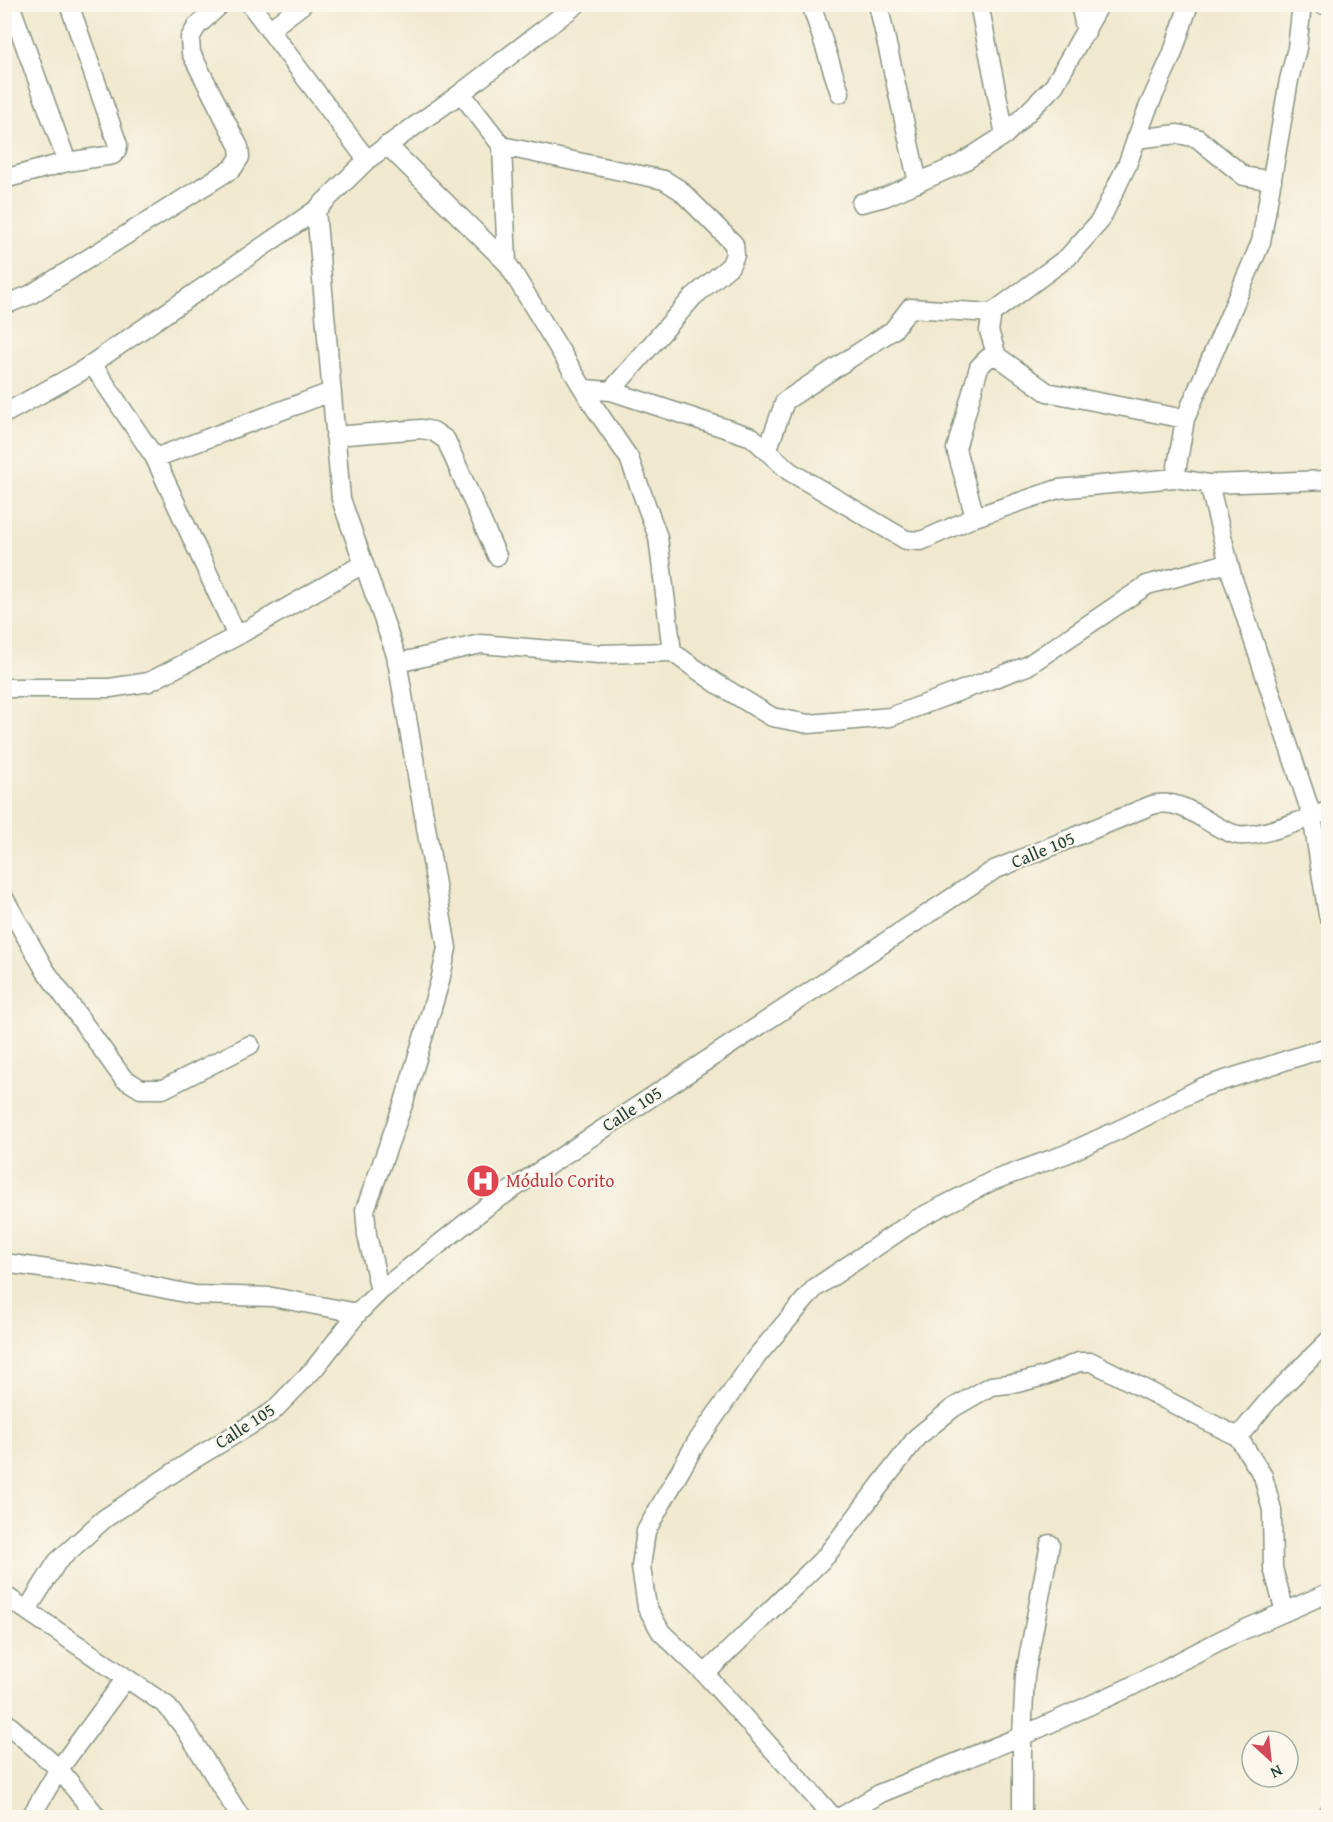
<svg xmlns="http://www.w3.org/2000/svg" width="1333" height="1822" font-family="'Gentium Book Plus',serif">
<style>
.lines{fill:none;stroke-linecap:round;stroke-linejoin:round}
.street-casing{stroke:#889382;stroke-width:21}
.street{stroke:#fff;stroke-width:18}
.labels{text-anchor:middle;stroke-width:4.5;stroke-linejoin:round;paint-order:stroke}
.street-label{font-size:18px;fill:#1f3d34;stroke:#fbf7ec}
.health-label{font-size:18px;fill:#be3a42;stroke:#fbf7ec;text-anchor:start}
</style>
<rect width="100%" height="100%" fill="#fbf7ec"/>
<filter id="ink" filterUnits="userSpaceOnUse"><feTurbulence type="fractalNoise" baseFrequency=".0167" numOctaves="2"/><feDisplacementMap in="SourceGraphic" scale="12" xChannelSelector="R" yChannelSelector="G"/><feConvolveMatrix kernelMatrix="1 2 1 2 8 2 1 2 1" color-interpolation-filters="sRGB"/></filter>
<filter id="wash" filterUnits="userSpaceOnUse"><feTurbulence type="fractalNoise" baseFrequency=".008" numOctaves="4" result="noise"/><feDisplacementMap in="SourceGraphic" scale="24" xChannelSelector="R" yChannelSelector="G"/><feGaussianBlur stdDeviation="1.35" result="paint"/><feColorMatrix in="noise" values="0 0 0 0 0 0 0 0 0 0 0 0 0 0 0 0 0 1.4 0 .05"/><feComposite in="paint" operator="in"/></filter>
<g filter="url(#wash)">
<rect width="100%" height="100%" fill="#f0e9cf"/>
</g>
<g filter="url(#ink)">
<g class="lines">
<defs>
<path id="street" d="M 10,4 L 67,162
M 250,4 L 367,160
M 811,4 L 840,93
M 878,4 L 918,183
M 979,4 L 1005,135
M 1080,4 L 1086,32
M 1321,4 L 1328,6
M 269,30 L 303,4
M 461,93 L 502,146 L 664,180 L 680,190 L 734,244 L 735,255 L 730,266 L 693,297 L 611,391
M 1136,139 L 1178,134 L 1197,138 L 1244,176 L 1272,181
M 387,145 L 507,263 L 595,408 L 629,458 L 658,537 L 672,652
M 502,146 L 507,263
M 4,179 L 67,162 L 113,155 L 117,150 L 118,145 L 69,4
M 861,203 L 885,197 L 960,164 L 1005,135 L 1054,86 L 1100,4
M 316,210 L 341,499 L 396,655 L 447,948 L 440,981 L 404,1102 L 365,1210 L 367,1235 L 380,1291
M 4,305 L 30,295 L 233,168 L 240,157 L 239,147 L 191,53 L 190,38 L 197,26 L 221,4
M 992,313 L 989,331 L 997,356
M 92,364 L 155,458 L 237,636
M 585,389 L 611,391 L 752,437 L 789,471 L 906,540 L 921,541 L 975,517 L 1058,489 L 1175,478 L 1209,484 L 1328,480
M 4,414 L 80,372 L 316,210 L 367,160 L 461,93 L 577,4
M 1185,419 L 1261,242 L 1289,80 L 1297,48 L 1302,4
M 335,436 L 421,429 L 433,431 L 446,440 L 497,556
M 767,451 L 785,401 L 893,330 L 910,308 L 992,313 L 1068,257 L 1100,221 L 1127,165 L 1147,110 L 1172,55 L 1189,4
M 155,458 L 331,392
M 1209,484 L 1232,576 L 1312,816 L 1328,915
M 975,517 L 956,449 L 979,367 L 988,358 L 997,356 L 1047,392 L 1185,419 L 1175,478
M 397,663 L 481,644 L 599,654 L 672,652 L 716,683 L 772,717 L 809,724 L 890,717 L 1027,666 L 1147,585 L 1228,563
M 4,688 L 110,688 L 149,682 L 237,636 L 363,564
M 4,898 L 45,970 L 123,1078 L 141,1089 L 163,1089 L 250,1045
M 4,1263 L 107,1277 L 195,1295 L 272,1297 L 358,1313
M 1238,1437 L 1269,1400 L 1328,1341
M 4,1595 L 166,1705 L 186,1730 L 241,1818
M 27,1610 L 57,1562 L 104,1519 L 194,1459 L 272,1412 L 314,1369 L 358,1313 L 380,1291 L 490,1204 L 994,870 L 1152,805 C 1186,797 1204,825 1234,834 C 1253,841 1307,818 1328,811
M 705,1674 L 826,1556 L 917,1437 L 953,1408 L 991,1386 L 1017,1383 L 1045,1376 L 1079,1362 L 1092,1362 L 1238,1437 L 1263,1476 L 1272,1510 L 1273,1568 L 1285,1612
M 4,1721 L 59,1769 L 98,1818
M 30,1818 L 59,1769 L 126,1678
M 834,1818 L 705,1674 L 661,1632 L 647,1607 L 641,1567 L 646,1531 L 696,1443 L 757,1356 L 815,1288 L 917,1219 L 992,1181 L 1066,1154 L 1125,1127 L 1203,1087 L 1328,1047
M 839,1818 L 881,1793 L 1022,1736 L 1128,1688 L 1225,1638 L 1328,1593
M 1022,1818 L 1022,1736 L 1025,1675 L 1050,1544
M 1324,1818 L 1328,1813"/>
</defs>
<use href="#street" class="street-casing"/>
<use href="#street" class="street"/>
</g>
</g>
<defs>
<symbol id="hospital-disc" viewBox="-11 -11 22 22"><circle r="9.5" fill="#e0444e" stroke="#fbf7ec"/><path d="M-5-5h3v3.5h4V-5h3V5h-3V1.5h-4V5h-3Z" fill="#fff"/></symbol>
</defs>
<g fill-rule="evenodd">
<use href="#hospital-disc" x="464" y="1162" width="38" height="38"/>
</g>
<g class="labels">
<g class="street-label">
<text transform="translate(1043 850) rotate(-23)" y="6">Calle 105</text>
<text transform="translate(632 1109) rotate(-33)" y="6">Calle 105</text>
<text transform="translate(245 1426) rotate(-33)" y="6">Calle 105</text>
</g>
<g class="health-label">
<text x="506" y="1187">Módulo Corito</text>
</g>
</g>
<rect width="1333" height="1822" fill="none" stroke="#fbf7ec" stroke-width="24"/>
<g transform="translate(1270 1759) rotate(153)"><circle r="28" fill="#fbf7ec" stroke="#a3ada2" stroke-width="1.5"/>
<path d="M0-4.5L10 22L0 15L-10 22Z" fill="#d1495b"/>
<text y="-9" font-size="16" font-weight="bold" text-anchor="middle" fill="#1f3d34">N</text>
</g>
</svg>
